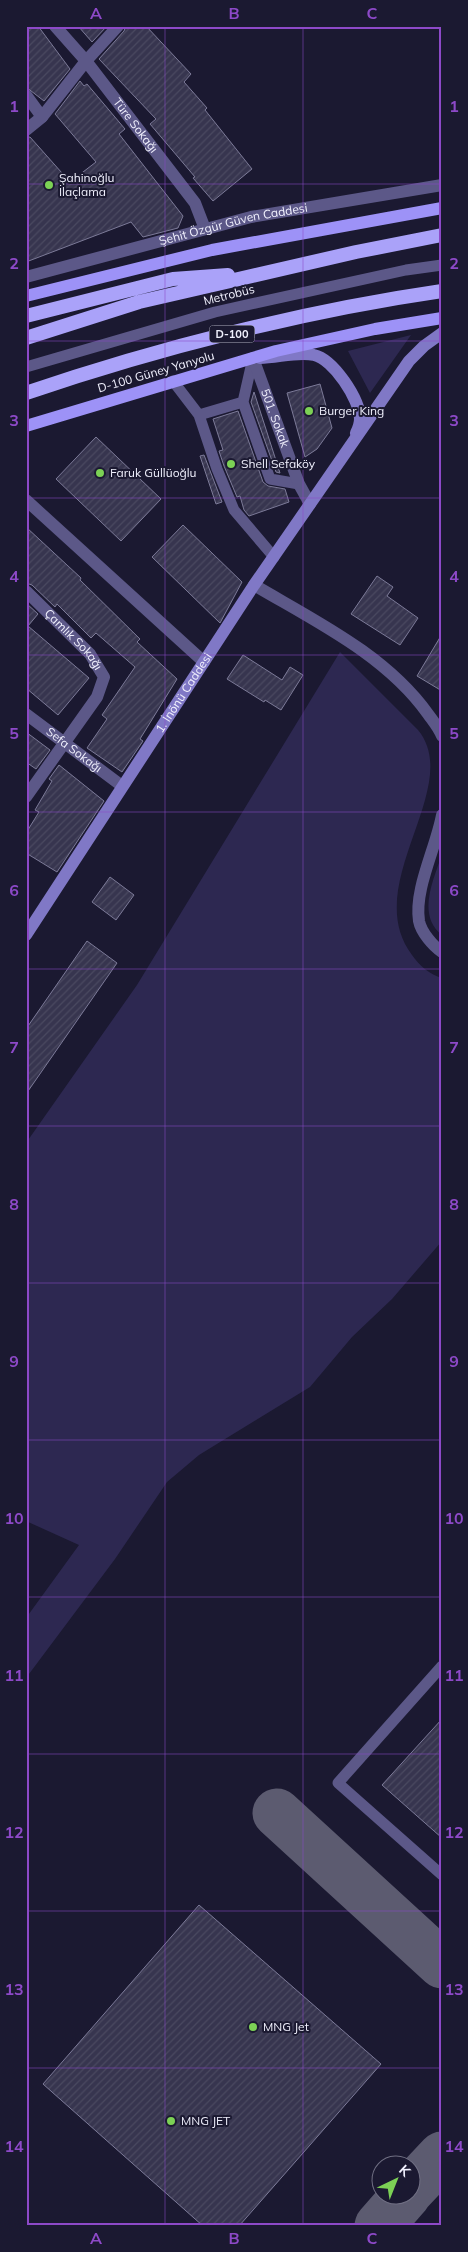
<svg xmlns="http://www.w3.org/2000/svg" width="468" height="2252" font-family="Mulish,sans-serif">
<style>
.grass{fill:#2d2851}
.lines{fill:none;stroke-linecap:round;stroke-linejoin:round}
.taxiway{stroke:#5c5b70;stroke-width:49}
.building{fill:url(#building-hatch);stroke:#7c7a98}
.service{stroke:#5c5888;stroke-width:11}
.minor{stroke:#5c5888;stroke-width:12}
.secondary{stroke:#8078c6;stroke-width:12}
.primary{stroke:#9d92f7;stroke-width:12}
.trunk{stroke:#aaa2f9;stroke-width:14}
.grid{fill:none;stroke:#8d49c8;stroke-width:1;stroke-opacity:0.55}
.poi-dot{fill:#7cd155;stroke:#1b1931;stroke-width:2}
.labels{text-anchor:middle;stroke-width:4;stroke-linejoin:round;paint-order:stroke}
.shield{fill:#1b1931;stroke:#b0b0c0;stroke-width:1}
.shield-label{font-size:11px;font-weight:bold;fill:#f0f0fd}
.street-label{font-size:12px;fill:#f0f0fd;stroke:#1b1931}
.poi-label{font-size:12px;fill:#f0f0fd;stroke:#1b1931;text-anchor:start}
.neatline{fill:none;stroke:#8d49c8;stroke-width:2}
.grid-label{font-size:16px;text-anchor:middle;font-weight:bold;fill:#8d49c8}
</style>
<defs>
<pattern id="building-hatch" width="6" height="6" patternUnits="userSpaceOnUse" patternTransform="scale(1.25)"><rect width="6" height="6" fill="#37354f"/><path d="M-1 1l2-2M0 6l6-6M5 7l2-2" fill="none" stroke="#4a4960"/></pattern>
</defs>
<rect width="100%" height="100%" fill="#1b1931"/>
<path class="grass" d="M 411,335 L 370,393 L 348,351 Z
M 340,652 L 418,730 C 465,787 359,885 412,955 C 419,965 430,975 442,978 L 442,1241 L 392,1299 L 352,1337 L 310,1387 L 199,1455 L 167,1482 L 115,1559 L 26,1678 L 26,1618 L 79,1545 L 26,1521 L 26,1143 L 137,985 Z
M 442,854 L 442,935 C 416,915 434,879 442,854 Z"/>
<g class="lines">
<path class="taxiway" d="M 277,1813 L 442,1964
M 410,2190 L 442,2156
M 379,2226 L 407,2194"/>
</g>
<path class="building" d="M 26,26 L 38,26 L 70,69 L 44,101 L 26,87 Z
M 78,26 L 107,26 L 92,42 Z
M 126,26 L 146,26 L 191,74 L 184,82 L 207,108 L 205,110 L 252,169 L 213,201 L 193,178 L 195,177 L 150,124 L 156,119 L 99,59 L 124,31 Z
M 80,81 L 84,86 L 87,84 L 125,129 L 119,134 L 183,216 L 178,228 L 143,237 L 131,222 L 26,262 L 26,138 L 30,137 L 70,182 L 96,162 L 55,114 Z
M 320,384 L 332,428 L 317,449 L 305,457 L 287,393 Z
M 254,392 L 280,473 L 276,472 L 251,402 Z
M 238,411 L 263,482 L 268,486 L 285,489 L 289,502 L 249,516 L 244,510 L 240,496 L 237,497 L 224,466 L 219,451 L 223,450 L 213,419 Z
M 96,437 L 161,499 L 121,541 L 56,479 Z
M 204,455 L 222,502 L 216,504 L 200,456 Z
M 183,525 L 242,582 L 220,623 L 152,557 Z
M 26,527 L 81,578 L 80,580 L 140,639 L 137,642 L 177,679 L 140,739 L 143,741 L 122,772 L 87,748 L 107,719 L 102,715 L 135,667 L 96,633 L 91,638 L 57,604 L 55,607 L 32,585 L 26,583 Z
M 377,576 L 393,587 L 387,596 L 418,618 L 400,645 L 351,614 Z
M 26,603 L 38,614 L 28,626 L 89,678 L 58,715 L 26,688 Z
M 442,634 L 442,691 L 417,676 Z
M 243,655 L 282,680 L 290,667 L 303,675 L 281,710 L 265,700 L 264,702 L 227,679 Z
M 26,732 L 50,750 L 36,769 L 26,762 Z
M 59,765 L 104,801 L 57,872 L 26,853 L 26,833 L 39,812 L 35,810 L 52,781 L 49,779 Z
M 110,877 L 134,895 L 116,920 L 92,902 Z
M 87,941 L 117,963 L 26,1094 L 26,1029 Z
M 442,1719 L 442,1838 L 382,1785 Z
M 199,1905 L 381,2064 L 239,2226 L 203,2226 L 43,2084 Z"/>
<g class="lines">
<path class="service" d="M 26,367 L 215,312 L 406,270 L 442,265
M 173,381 L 199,415 L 243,402 L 253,358
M 243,402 L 270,479 L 299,484
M 199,415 L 217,469 L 234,510 L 274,557
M 442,1666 L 338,1783 L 442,1875"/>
<g class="minor">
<path id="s1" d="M 55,26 L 86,61 L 195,203 L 205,229"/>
<path d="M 26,95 L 42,117"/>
<path d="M 26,130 L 42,117 L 86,61 L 118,26"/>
<path id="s2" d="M 26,277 L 251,217 L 442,185"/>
<path id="s3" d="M 253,358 L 299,484 L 310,504"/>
<path d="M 26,500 L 204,662"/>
<path d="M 254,585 C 315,621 386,655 428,714 C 433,721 439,728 442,736"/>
<path id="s4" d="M 26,591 L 90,654 L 104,677 L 97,697 L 26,797"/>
<path id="s5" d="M 26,714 L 122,786"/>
<path d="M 442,815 C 436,848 414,889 419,921 C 421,932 433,946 442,952"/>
</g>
<g class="secondary">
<path d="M 260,358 C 277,358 298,351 314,355 C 333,359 360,399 360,419 C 360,423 358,429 356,433"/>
<path id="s6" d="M 26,935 L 254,585 L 409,361 L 424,346 L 442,333"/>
</g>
<path class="primary" d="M 26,296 L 212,250 L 442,208
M 26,426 L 276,351 L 375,329 L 442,318"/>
<path class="trunk" d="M 26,316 L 173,279 L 228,275
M 26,338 L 139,302 L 356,252 L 442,235
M 26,393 C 158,348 304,311 442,291"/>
</g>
<path class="grid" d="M 165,26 L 165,2226M 303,26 L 303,2226M 26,184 L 442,184M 26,341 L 442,341M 26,498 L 442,498M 26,655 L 442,655M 26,812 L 442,812M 26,969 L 442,969M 26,1126 L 442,1126M 26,1283 L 442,1283M 26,1440 L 442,1440M 26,1597 L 442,1597M 26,1754 L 442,1754M 26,1911 L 442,1911M 26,2068 L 442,2068"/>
<g class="poi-dot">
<circle cx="49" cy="185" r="5"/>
<circle cx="309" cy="411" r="5"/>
<circle cx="231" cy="464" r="5"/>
<circle cx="100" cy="473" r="5"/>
<circle cx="253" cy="2027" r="5"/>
<circle cx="171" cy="2121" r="5"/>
</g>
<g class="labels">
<rect class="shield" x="209.5" y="325.5" width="45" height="17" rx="4"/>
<g class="shield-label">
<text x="232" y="338">D-100</text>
</g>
<g class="street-label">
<text dy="4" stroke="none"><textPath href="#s1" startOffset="128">Türe Sokağı</textPath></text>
<text dy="4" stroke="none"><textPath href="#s2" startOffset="214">Şehit Özgür Güven Caddesi</textPath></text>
<text transform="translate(229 295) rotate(-14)" y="4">Metrobüs</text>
<text transform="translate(156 372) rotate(-16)" y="4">D-100 Güney Yanyolu</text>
<text dy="4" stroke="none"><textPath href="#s3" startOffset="64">501. Sokak</textPath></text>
<text dy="4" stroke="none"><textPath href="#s4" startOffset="68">Çamlık Sokağı</textPath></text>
<text dy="4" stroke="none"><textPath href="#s6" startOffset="289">1. İnönü Caddesi</textPath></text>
<text dy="4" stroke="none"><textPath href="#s5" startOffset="60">Sefa Sokağı</textPath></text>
</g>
<g class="poi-label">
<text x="59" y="182">Şahinoğlu<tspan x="59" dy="14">İlaçlama</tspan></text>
<text x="319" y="415">Burger King</text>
<text x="241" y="468">Shell Sefaköy</text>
<text x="110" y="477">Faruk Güllüoğlu</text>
<text x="263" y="2031">MNG Jet</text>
<text x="181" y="2125">MNG JET</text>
</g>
</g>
<rect width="468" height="2252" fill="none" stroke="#1b1931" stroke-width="55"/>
<g transform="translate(396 2180) rotate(43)"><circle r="24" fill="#1b1931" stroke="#706f83"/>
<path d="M0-4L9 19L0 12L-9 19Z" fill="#7cd155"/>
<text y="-8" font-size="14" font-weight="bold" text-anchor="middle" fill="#f0f0fd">K</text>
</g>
<rect x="28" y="28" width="412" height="2196" class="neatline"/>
<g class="grid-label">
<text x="96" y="19">A</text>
<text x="234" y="19">B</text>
<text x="372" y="19">C</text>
<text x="14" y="112">1</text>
<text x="454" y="112">1</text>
<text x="14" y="269">2</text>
<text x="454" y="269">2</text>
<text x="14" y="426">3</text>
<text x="454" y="426">3</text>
<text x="14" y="582">4</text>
<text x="454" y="582">4</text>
<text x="14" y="739">5</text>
<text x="454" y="739">5</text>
<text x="14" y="896">6</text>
<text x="454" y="896">6</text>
<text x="14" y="1053">7</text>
<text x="454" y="1053">7</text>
<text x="14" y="1210">8</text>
<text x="454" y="1210">8</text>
<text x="14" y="1367">9</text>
<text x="454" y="1367">9</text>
<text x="14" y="1524">10</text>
<text x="454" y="1524">10</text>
<text x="14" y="1681">11</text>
<text x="454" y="1681">11</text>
<text x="14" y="1838">12</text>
<text x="454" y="1838">12</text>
<text x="14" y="1995">13</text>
<text x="454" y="1995">13</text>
<text x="14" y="2152">14</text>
<text x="454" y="2152">14</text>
<text x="96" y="2244">A</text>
<text x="234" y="2244">B</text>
<text x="372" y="2244">C</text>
</g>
</svg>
